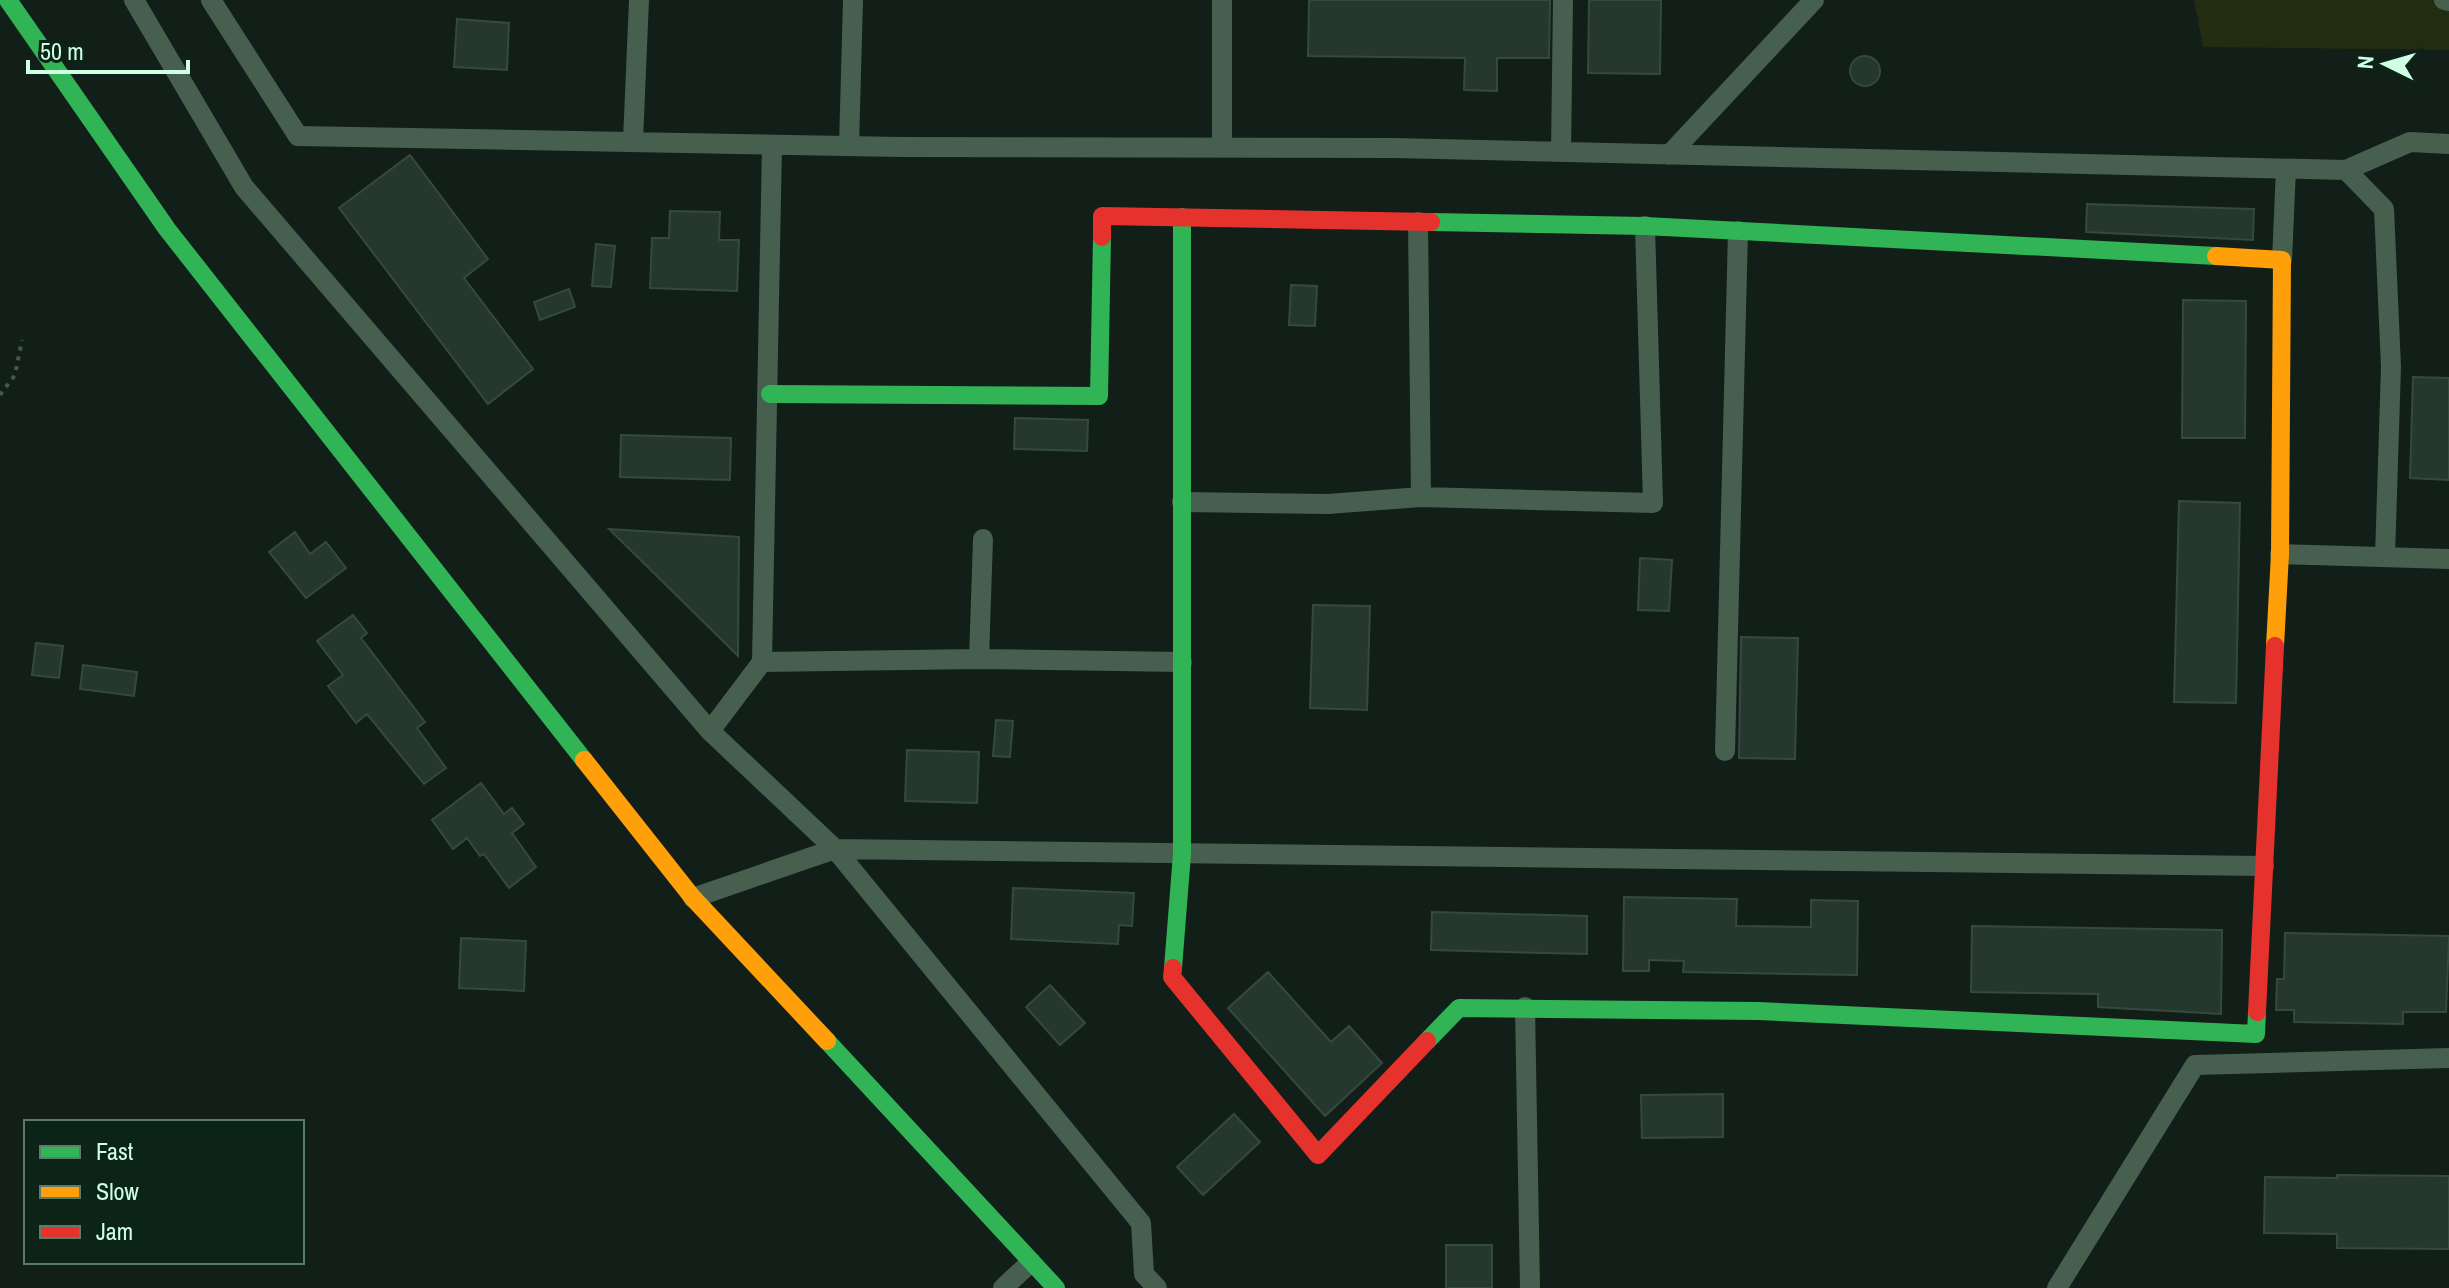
<svg xmlns="http://www.w3.org/2000/svg" width="2449" height="1288" font-family="'Archivo Narrow',sans-serif">
<style>
.green{fill:#222c10}
.building{fill:#26372f;stroke:#344a3f;stroke-width:2}
.lines{fill:none;stroke-linecap:round;stroke-linejoin:round}
.path{stroke:#465a43;stroke-width:4;stroke-dasharray:4 6;stroke-linecap:butt}
.street{stroke:#465f4f;stroke-width:20}
.fast{stroke:#30b455;stroke-width:18}
.slow{stroke:#ff9f0a;stroke-width:18}
.jam{stroke:#e5322d;stroke-width:18}
</style>
<rect width="100%" height="100%" fill="#121e18"/>
<path class="green" d="M 2194,0 L 2449,0 L 2449,50 L 2203,47 Z"/>
<path class="building" d="M 1309,0 L 1550,0 L 1549,58 L 1497,58 L 1497,91 L 1464,90 L 1465,58 L 1308,56 Z
M 1589,0 L 1661,0 L 1660,74 L 1588,73 Z
M 457,19 L 509,23 L 507,70 L 454,67 Z
M1850 71a15 15 0 1 1 30 0a15 15 0 1 1-30 0Z
M 410,155 L 488,259 L 464,278 L 533,369 L 488,404 L 339,208 Z
M 2087,204 L 2254,209 L 2253,240 L 2086,232 Z
M 670,211 L 720,212 L 719,240 L 739,240 L 737,291 L 650,288 L 652,238 L 669,238 Z
M 596,244 L 615,246 L 611,287 L 592,286 Z
M 1291,285 L 1317,286 L 1315,326 L 1289,325 Z
M 569,289 L 575,307 L 540,320 L 534,302 Z
M 2183,300 L 2246,301 L 2245,438 L 2182,438 Z
M 2413,377 L 2449,378 L 2449,480 L 2410,478 Z
M 1015,418 L 1088,420 L 1087,451 L 1014,449 Z
M 621,435 L 731,438 L 730,480 L 620,477 Z
M 2179,501 L 2240,503 L 2236,703 L 2174,702 Z
M 609,529 L 739,537 L 738,656 Z
M 295,532 L 310,554 L 326,542 L 346,568 L 306,598 L 269,552 Z
M 1640,558 L 1672,560 L 1669,611 L 1638,610 Z
M 1313,605 L 1370,606 L 1367,710 L 1310,708 Z
M 353,615 L 367,633 L 361,638 L 425,722 L 417,728 L 446,768 L 424,784 L 367,714 L 356,723 L 328,686 L 343,675 L 317,641 Z
M 1741,637 L 1798,638 L 1795,759 L 1739,758 Z
M 36,643 L 63,646 L 59,678 L 32,675 Z
M 83,665 L 137,672 L 134,696 L 80,689 Z
M 996,720 L 1013,721 L 1010,757 L 993,756 Z
M 907,750 L 979,752 L 977,803 L 905,801 Z
M 481,783 L 504,814 L 512,808 L 524,824 L 512,833 L 536,867 L 509,888 L 484,854 L 480,856 L 467,838 L 453,849 L 432,820 Z
M 1013,888 L 1134,893 L 1132,926 L 1119,925 L 1118,944 L 1011,939 Z
M 1624,897 L 1737,899 L 1736,926 L 1811,927 L 1811,900 L 1858,901 L 1857,975 L 1683,972 L 1684,961 L 1649,960 L 1649,971 L 1623,971 Z
M 1432,912 L 1587,916 L 1587,954 L 1431,950 Z
M 1972,926 L 2222,930 L 2221,1014 L 2098,1007 L 2098,994 L 1971,992 Z
M 2285,933 L 2449,936 L 2446,1012 L 2403,1012 L 2403,1024 L 2294,1022 L 2294,1010 L 2276,1010 L 2277,979 L 2284,979 Z
M 461,938 L 526,941 L 524,991 L 459,988 Z
M 1268,972 L 1331,1042 L 1349,1026 L 1382,1063 L 1325,1116 L 1228,1008 Z
M 1050,985 L 1085,1023 L 1060,1045 L 1026,1007 Z
M 1723,1094 L 1723,1137 L 1642,1138 L 1641,1095 Z
M 1234,1114 L 1260,1142 L 1203,1195 L 1177,1167 Z
M 2337,1175 L 2449,1176 L 2449,1249 L 2337,1248 L 2337,1234 L 2264,1233 L 2265,1177 L 2337,1178 Z
M 1446,1245 L 1492,1245 L 1492,1288 L 1446,1288 Z"/>
<g class="lines">
<path class="path" d="M 0,395 L 15,375 L 22,340"/>
<path class="street" d="M 134,0 L 244,187 L 710,731 L 835,849 L 1141,1223 L 1144,1274 L 1157,1288
M 211,0 L 298,136 L 901,147 L 1393,148 L 2346,170 L 2410,142 L 2449,144
M 1222,0 L 1222,146
M 2444,0 L 2449,1
M 633,141 L 639,0
M 849,146 L 853,0
M 1561,152 L 1563,0
M 1669,155 L 1814,0
M 2346,170 L 2384,209 L 2391,367 L 2385,557
M 1418,222 L 1421,497
M 2282,260 L 2286,169
M 1182,502 L 1328,504 L 1421,497 L 1653,503 L 1645,226
M 2280,554 L 2449,559
M 979,659 L 1182,662
M 762,662 L 979,659 L 983,539
M 710,731 L 762,662 L 772,145
M 1725,751 L 1738,231
M 693,898 L 835,849 L 2264,866
M 1525,1007 L 1530,1288
M 1003,1288 L 1031,1262
M 2057,1288 L 2195,1065 L 2449,1058"/>
<path class="fast" d="M 8,0 L 167,229 L 584,760
M 1431,222 L 1645,226 L 2216,256
M 770,394 L 1099,396 L 1102,237
M 1173,968 L 1182,854 L 1182,217
M 827,1041 L 1056,1288
M 1427,1041 L 1459,1008 L 1758,1011 L 2256,1034 L 2257,1012"/>
<path class="slow" d="M 2216,256 L 2282,260 L 2280,554 L 2275,646
M 584,760 L 693,898 L 827,1041"/>
<path class="jam" d="M 1102,237 L 1102,216 L 1431,222
M 1173,968 L 1172,977 L 1318,1155 L 1427,1041
M 2257,1012 L 2275,646"/>
</g>
<rect x="24" y="1120" width="280" height="144" fill="#0c2418" stroke="#5a7c6a" stroke-width="2"/>
<rect x="40" y="1146" width="40" height="12" fill="#30b455" stroke="#5a7c6a" stroke-width="2"/>
<text x="96" y="1160" font-size="24" fill="#cfffe4">Fast</text>
<rect x="40" y="1186" width="40" height="12" fill="#ff9f0a" stroke="#5a7c6a" stroke-width="2"/>
<text x="96" y="1200" font-size="24" fill="#cfffe4">Slow</text>
<rect x="40" y="1226" width="40" height="12" fill="#e5322d" stroke="#5a7c6a" stroke-width="2"/>
<text x="96" y="1240" font-size="24" fill="#cfffe4">Jam</text>
<g transform="translate(2385 64) rotate(275)" stroke="#0c2418" stroke-width="6" paint-order="stroke">
<path d="M0-6L14 30L0 20L-14 30Z" fill="#cfffe4"/>
<text y="-12" font-size="22" font-weight="bold" text-anchor="middle" fill="#cfffe4">N</text>
</g>
<path d="M28 60v12h160v-12" fill="none" stroke="#cfffe4" stroke-width="4"/>
<text x="40" y="60" font-size="24" fill="#cfffe4" stroke="#0c2418" stroke-width="6" paint-order="stroke">50 m</text>
</svg>
